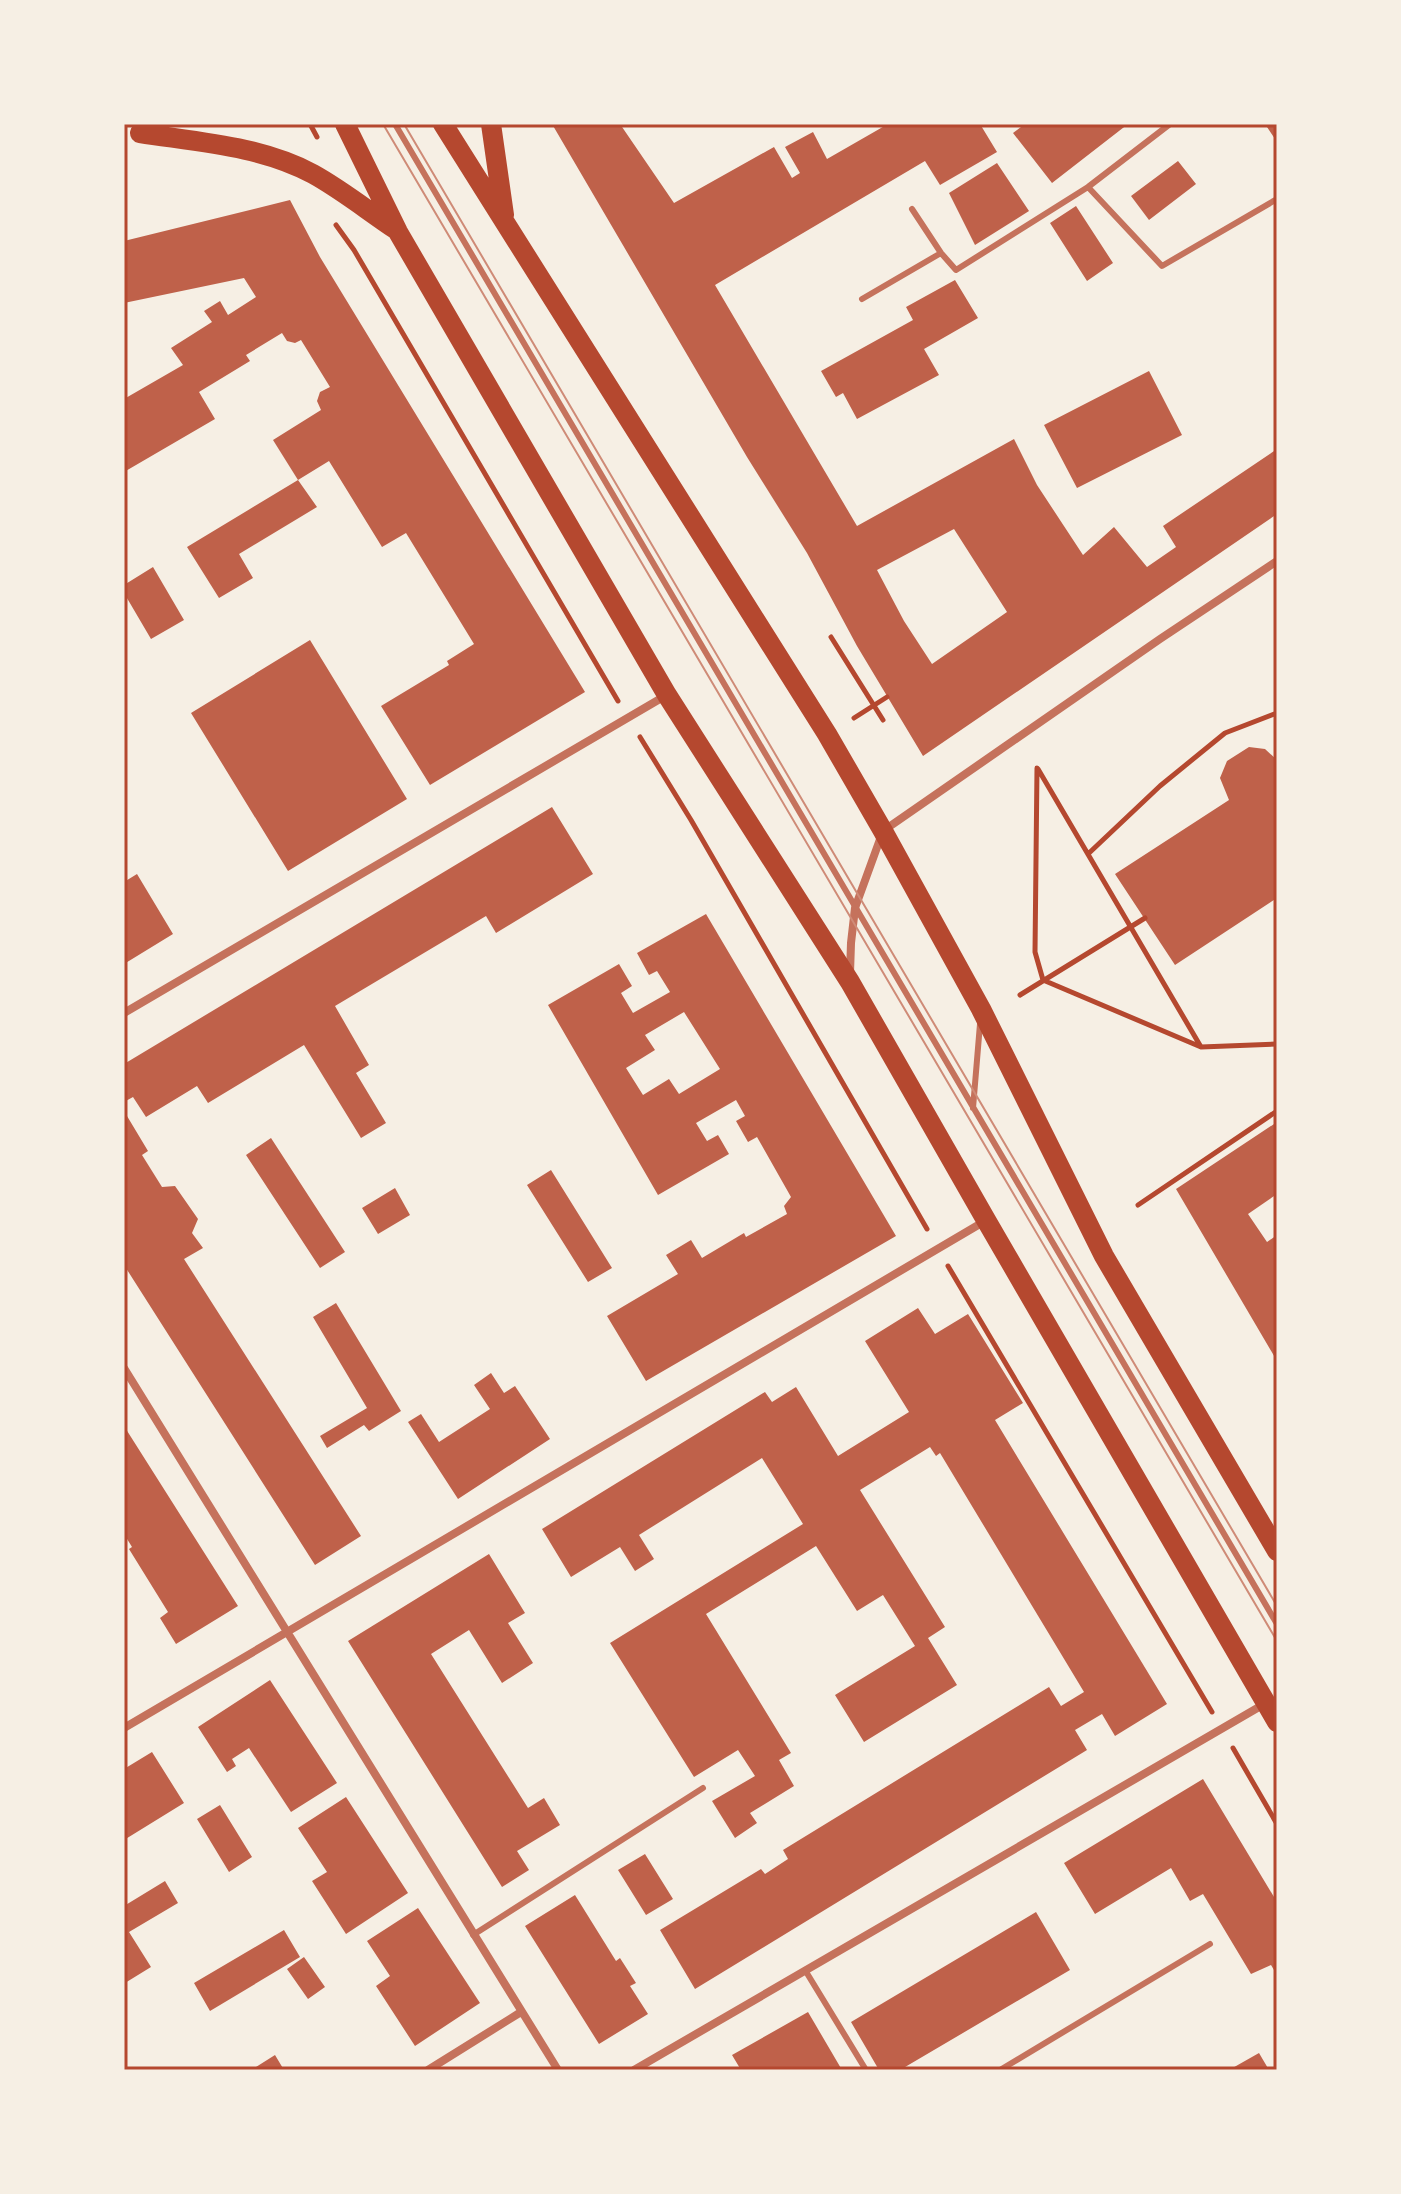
<svg xmlns="http://www.w3.org/2000/svg" width="1401" height="2194" font-family="Jost,sans-serif">
<style>
.building{fill:#bf614a;fill-rule:evenodd}
.lines{fill:none;stroke-linecap:round;stroke-linejoin:round}
.path{stroke:#b5482f;stroke-width:5}
.service{stroke:#c5725c;stroke-width:6}
.minor{stroke:#c5725c;stroke-width:8}
.primary{stroke:#b5482f;stroke-width:20}
.tram{stroke:#cf8b77;stroke-width:2}
.neatline{fill:none;stroke:#b5482f;stroke-width:3}
</style>
<rect width="100%" height="100%" fill="#f6efe4"/>
<path class="building" d="M 552,124 L 620,124 L 674,203 L 774,147 L 792,178 L 800,173 L 785,147 L 813,132 L 827,159 L 888,124 L 980,124 L 997,152 L 940,185 L 925,161 L 715,285 L 857,526 L 1014,439 L 1037,485 L 1083,555 L 1114,527 L 1147,567 L 1176,547 L 1163,526 L 1277,449 L 1277,514 L 923,756 L 857,646 L 807,553 L 747,457 ZM 954,529 L 1007,612 L 932,664 L 904,621 L 877,570 Z
M 1025,124 L 1128,124 L 1052,183 L 1013,133 Z
M 1265,124 L 1277,124 L 1277,142 Z
M 1178,161 L 1196,184 L 1149,220 L 1131,196 Z
M 997,163 L 1029,211 L 975,245 L 949,193 Z
M 290,200 L 320,257 L 585,692 L 430,785 L 381,706 L 449,665 L 447,661 L 474,644 L 406,533 L 382,547 L 329,461 L 298,480 L 273,440 L 321,410 L 317,401 L 320,392 L 330,387 L 301,340 L 295,343 L 287,341 L 282,333 L 246,355 L 250,361 L 199,392 L 215,419 L 124,472 L 124,399 L 183,365 L 171,348 L 212,322 L 204,311 L 220,301 L 228,315 L 256,297 L 244,278 L 124,303 L 124,241 Z
M 1076,206 L 1113,263 L 1087,281 L 1050,223 Z
M 955,280 L 978,318 L 924,349 L 939,375 L 857,419 L 843,393 L 836,397 L 821,371 L 913,320 L 906,307 Z
M 1149,371 L 1182,435 L 1077,488 L 1044,425 Z
M 298,480 L 317,507 L 239,554 L 253,578 L 219,598 L 187,547 Z
M 153,567 L 184,620 L 151,639 L 124,593 L 124,585 Z
M 310,640 L 407,799 L 288,871 L 191,713 Z
M 1249,747 L 1265,749 L 1277,760 L 1277,898 L 1175,965 L 1115,874 L 1229,800 L 1220,778 L 1227,761 Z
M 552,807 L 593,874 L 496,933 L 486,916 L 335,1006 L 369,1065 L 356,1073 L 386,1123 L 361,1138 L 304,1045 L 208,1103 L 197,1086 L 146,1117 L 133,1097 L 124,1102 L 124,1064 Z
M 137,874 L 173,934 L 124,964 L 124,882 Z
M 706,914 L 896,1236 L 646,1381 L 607,1316 L 678,1274 L 666,1255 L 691,1240 L 702,1258 L 744,1233 L 746,1237 L 787,1214 L 784,1206 L 791,1197 L 757,1137 L 748,1142 L 736,1121 L 745,1116 L 736,1100 L 696,1123 L 707,1141 L 718,1135 L 729,1154 L 658,1195 L 548,1005 L 619,964 L 632,986 L 621,993 L 633,1013 L 670,992 L 657,971 L 649,975 L 637,953 ZM 684,1012 L 720,1069 L 679,1094 L 669,1079 L 643,1095 L 626,1068 L 655,1050 L 645,1035 Z
M 124,1111 L 148,1151 L 142,1155 L 162,1187 L 175,1186 L 198,1219 L 192,1233 L 203,1248 L 184,1259 L 361,1536 L 315,1565 L 124,1265 Z
M 1277,1122 L 1277,1194 L 1248,1214 L 1267,1242 L 1277,1235 L 1277,1361 L 1176,1189 Z
M 271,1138 L 345,1252 L 320,1268 L 246,1155 Z
M 551,1170 L 612,1268 L 588,1282 L 527,1185 Z
M 395,1188 L 410,1215 L 378,1234 L 362,1208 Z
M 336,1303 L 401,1411 L 369,1431 L 364,1425 L 327,1448 L 320,1436 L 367,1408 L 313,1317 Z
M 918,1308 L 935,1334 L 968,1314 L 1023,1403 L 995,1420 L 1167,1704 L 1115,1736 L 1102,1714 L 1075,1730 L 1087,1750 L 695,1989 L 660,1930 L 761,1869 L 765,1874 L 788,1859 L 783,1850 L 1049,1687 L 1061,1706 L 1084,1692 L 940,1453 L 936,1456 L 930,1447 L 860,1490 L 945,1627 L 928,1638 L 957,1685 L 864,1742 L 835,1695 L 915,1646 L 883,1595 L 857,1611 L 816,1546 L 706,1614 L 791,1753 L 779,1760 L 794,1786 L 750,1813 L 757,1823 L 735,1838 L 712,1801 L 755,1776 L 738,1750 L 694,1777 L 610,1643 L 803,1524 L 762,1458 L 639,1535 L 654,1559 L 635,1571 L 620,1547 L 571,1577 L 542,1529 L 765,1392 L 772,1402 L 796,1387 L 838,1456 L 909,1412 L 865,1341 Z
M 491,1373 L 504,1393 L 515,1386 L 550,1439 L 458,1499 L 408,1422 L 421,1414 L 439,1442 L 490,1409 L 474,1385 Z
M 124,1426 L 238,1606 L 176,1644 L 160,1618 L 168,1612 L 129,1549 L 132,1547 L 124,1534 Z
M 489,1554 L 525,1613 L 508,1623 L 533,1663 L 502,1683 L 469,1630 L 431,1654 L 528,1808 L 544,1798 L 560,1825 L 517,1851 L 529,1870 L 502,1887 L 348,1641 Z
M 270,1680 L 337,1783 L 291,1812 L 249,1748 L 232,1759 L 236,1766 L 227,1772 L 198,1727 Z
M 152,1752 L 184,1803 L 124,1840 L 124,1769 Z
M 1203,1779 L 1277,1902 L 1277,1975 L 1271,1965 L 1251,1974 L 1203,1894 L 1190,1901 L 1171,1868 L 1095,1914 L 1064,1863 Z
M 346,1797 L 408,1893 L 346,1934 L 312,1881 L 327,1872 L 298,1828 Z
M 220,1805 L 252,1857 L 229,1872 L 197,1819 Z
M 645,1854 L 673,1899 L 646,1915 L 618,1870 Z
M 165,1881 L 178,1903 L 129,1932 L 151,1967 L 125,1983 L 124,1906 Z
M 575,1895 L 616,1961 L 620,1958 L 636,1983 L 630,1986 L 648,2014 L 599,2044 L 525,1926 Z
M 418,1908 L 480,2003 L 415,2046 L 376,1986 L 390,1976 L 367,1941 Z
M 1036,1912 L 1070,1970 L 900,2070 L 879,2070 L 851,2022 Z
M 284,1930 L 300,1957 L 210,2011 L 194,1983 Z
M 304,1957 L 325,1987 L 308,1999 L 287,1969 Z
M 808,2012 L 842,2070 L 741,2070 L 732,2055 Z
M 1259,2053 L 1269,2070 L 1229,2070 Z
M 275,2055 L 284,2070 L 251,2070 Z"/>
<g class="lines">
<path class="path" d="M 310,124 L 317,137
M 336,225 L 354,250 L 618,701
M 831,637 L 883,720
M 854,718 L 887,697
M 640,737 L 691,820 L 927,1229
M 1037,768 L 1035,952 L 1043,980 L 1201,1047 L 1277,1044
M 1038,769 L 1201,1047
M 1088,854 L 1160,786 L 1225,733 L 1277,713
M 1020,995 L 1145,918
M 1138,1205 L 1277,1111
M 948,1266 L 1212,1712
M 1233,1748 L 1277,1824"/>
<path class="service" d="M 395,124 L 1277,1624
M 1088,187 L 1162,266 L 1277,199
M 912,209 L 941,253 L 956,270 L 1088,187 L 1170,124
M 862,299 L 941,253
M 973,1108 L 980,1024
M 473,1935 L 703,1788
M 805,1970 L 866,2070
M 1000,2070 L 1210,1944"/>
<path class="minor" d="M 850,973 L 851,943 L 855,908 L 883,831 L 1160,639 L 1277,561
M 124,1013 L 665,696
M 124,1368 L 558,2070
M 124,1728 L 985,1221
M 428,2070 L 521,2012
M 634,2070 L 1266,1703"/>
<path class="primary" d="M 345,124 L 398,232 L 667,695 L 850,982 L 986,1220 L 1277,1722
M 443,124 L 827,734 L 883,831 L 981,1009 L 1104,1256 L 1277,1551
M 491,124 L 504,215
M 140,133 C 198,142 261,146 313,174 C 342,190 368,211 395,229"/>
<path class="tram" d="M 383,124 L 1277,1641
M 404,124 L 1277,1606"/>
</g>
<rect width="1401" height="2194" fill="none" stroke="#f6efe4" stroke-width="252"/>
<rect x="126" y="126" width="1149" height="1942" class="neatline"/>
</svg>
